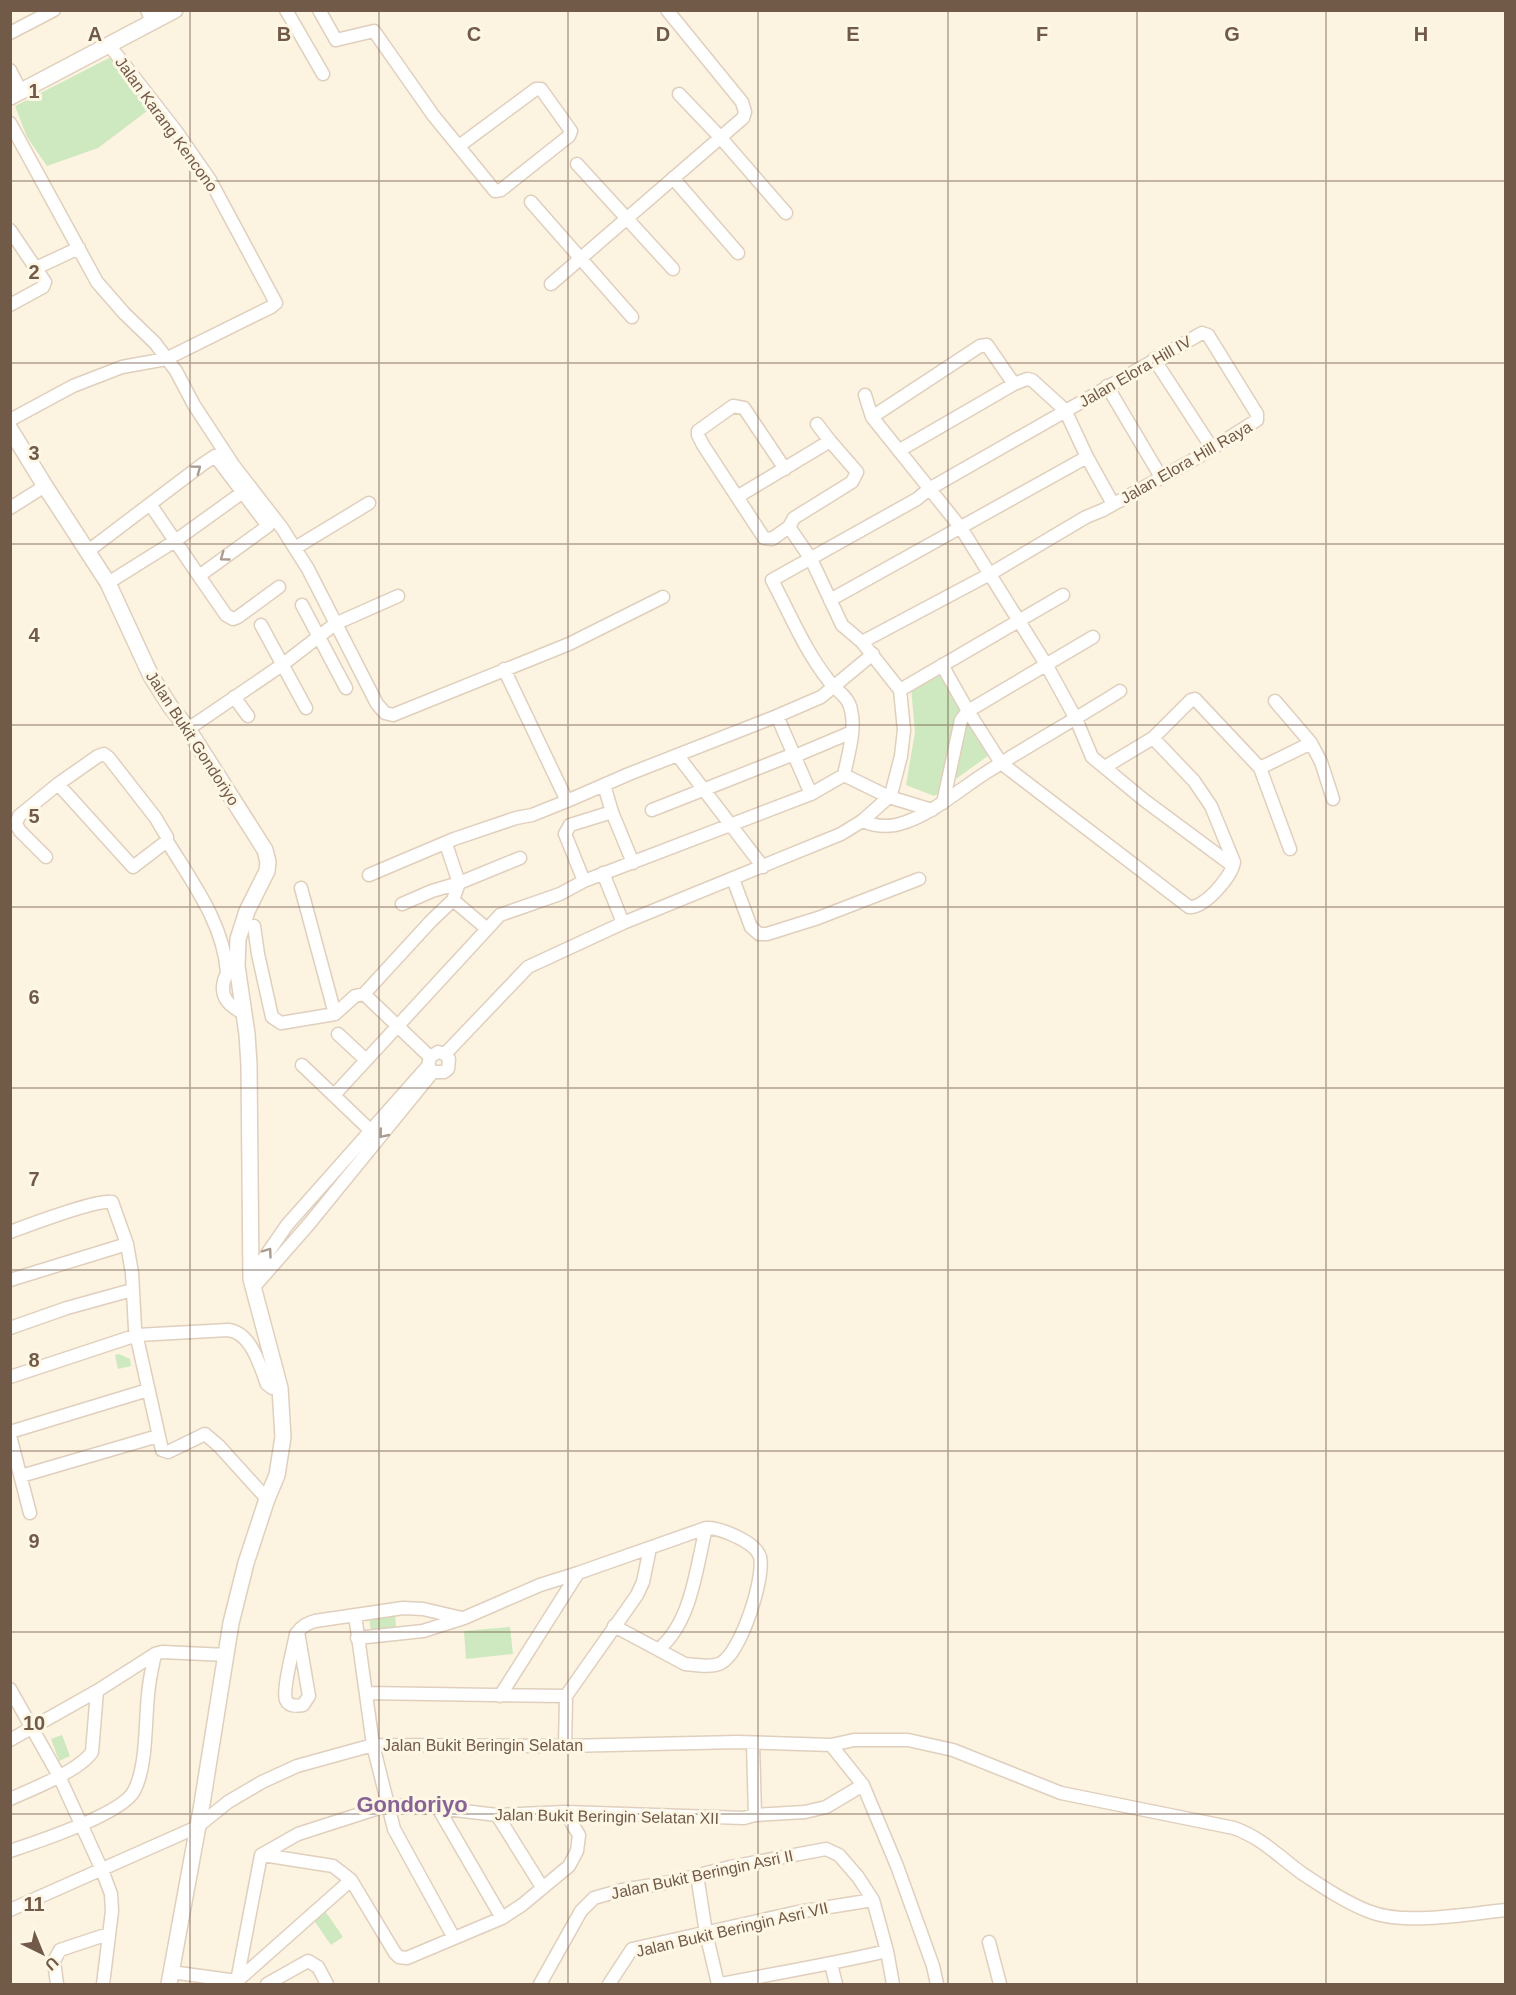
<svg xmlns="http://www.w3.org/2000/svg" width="1516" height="1995" font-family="Arial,sans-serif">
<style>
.green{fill:#cee9bf}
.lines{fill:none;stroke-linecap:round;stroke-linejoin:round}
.minor-casing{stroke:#e0cfbd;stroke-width:15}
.tertiary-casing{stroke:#e0cfbd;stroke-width:18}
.minor{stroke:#fff;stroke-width:12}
.tertiary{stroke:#fff;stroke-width:15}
.oneway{stroke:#aa9c91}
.grid{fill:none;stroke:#725a48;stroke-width:1.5;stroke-opacity:0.55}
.labels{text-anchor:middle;stroke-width:6;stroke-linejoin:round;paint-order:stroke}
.street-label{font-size:16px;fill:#725a48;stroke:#fff7e6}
.district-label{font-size:22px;font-weight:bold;fill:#886396;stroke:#fff7e6}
.grid-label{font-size:20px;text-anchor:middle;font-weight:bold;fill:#725a48;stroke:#fff7e6;stroke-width:6;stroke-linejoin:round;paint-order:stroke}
</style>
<rect width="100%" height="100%" fill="#fcf3e0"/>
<path class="green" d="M 115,55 L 151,108 L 98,148 L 47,166 L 27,137 L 15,106 Z
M 946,666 L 965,696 L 942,792 L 934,796 L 906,785 L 915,732 L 911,688 Z
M 976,712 L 999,748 L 953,781 L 968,717 Z
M 119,1354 L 130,1359 L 131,1366 L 118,1369 L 115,1355 Z
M 395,1612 L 396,1628 L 371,1632 L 369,1615 Z
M 510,1627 L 513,1654 L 466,1659 L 464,1631 Z
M 62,1735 L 70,1756 L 59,1761 L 51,1739 Z
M 325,1911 L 343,1937 L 331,1945 L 313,1919 Z"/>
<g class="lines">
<defs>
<path id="minor" d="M 147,10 L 152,22
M 286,10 L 323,74
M 319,10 L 336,40 L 374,31 L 433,115 L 495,191 L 501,190 L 569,136 L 571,131 L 541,89 L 536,89 L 459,146
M 10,33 L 54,10
M 10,70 L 21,92
M 679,94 L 720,137 L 786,213
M 10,123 L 97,282 L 124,313 L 155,343 L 176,371 L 194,405 L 234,466 L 282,528 L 308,569 L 377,704 L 385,713 L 393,715 L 569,644 L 663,597
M 577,164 L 673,269
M 673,178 L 738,253
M 531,202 L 632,317
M 10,230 L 45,282 L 43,287 L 10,305
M 36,268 L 79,248
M 551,284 L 743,118 L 745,112 L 742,102 L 667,10
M 1154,359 L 1212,448
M 1107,386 L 1161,477
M 865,395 L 872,417 L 961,528 L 1047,666 L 1076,719 L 1092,757 L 1144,800 L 1233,866
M 872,417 L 980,346 L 987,345 L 1014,384 L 1027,379 L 1032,380 L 1065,410 L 1087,457 L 1113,504
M 10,420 L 73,386 L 122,367 L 166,359 L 271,307 L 276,303 L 210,180 L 176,131 L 109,45
M 817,424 L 830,441
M 900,450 L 1014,384
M 737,497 L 830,441 L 857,472 L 852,482 L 794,518 L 789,527 L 772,539 L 764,538 L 703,445 L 698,435 L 698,431 L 733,406 L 744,408 L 785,469
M 10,508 L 45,486
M 295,548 L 369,503
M 88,551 L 203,464 L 215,456 L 268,526 L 199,576 L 150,504
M 199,576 L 226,615 L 233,619 L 238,617 L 279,587
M 108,583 L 175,541 L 243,492
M 830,600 L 1087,457
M 302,605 L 346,688
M 261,625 L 306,708
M 942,665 L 968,711 L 1093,637
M 504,669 L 567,801
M 900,690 L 1063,595
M 234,697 L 248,716
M 1275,701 L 1311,743 L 1321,762 L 1333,799
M 777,716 L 811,794
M 188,729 L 282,665 L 335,624 L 398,596
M 104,754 L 109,758 L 155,817 L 167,837 L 167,841 L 163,844 L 133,867 L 58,784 L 98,756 Z
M 678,756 L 763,867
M 795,756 L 852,732
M 1105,767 L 1153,738 L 1191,700 L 1195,699 L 1260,768 L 1290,849
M 1260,768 L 1311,743
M 844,775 L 889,797 L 932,810
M 604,785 L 612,812 L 633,863
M 943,803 L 961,720 L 968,711 L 1001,763 L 1189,907 C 1204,909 1232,876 1234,862 L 1211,806 L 1194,781 L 1153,738
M 652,810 L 794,754
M 862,821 C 877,827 890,828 906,822 C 936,811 960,789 987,772 C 1031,744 1076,719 1120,691
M 167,841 C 192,882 224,924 227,973
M 446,844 L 459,883 L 520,858
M 46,857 L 20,831 L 16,824 L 19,816 L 58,784
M 603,873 L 623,923
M 369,875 L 454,839 L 516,818 L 532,815 L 567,801 L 629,774 L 777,716 L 821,697 L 873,654
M 733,879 L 751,927 L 759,934 L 767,934 L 818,918 L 919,879
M 584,881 L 565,834 L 570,825 L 612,812
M 301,888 L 335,1014
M 453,900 L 486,928
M 402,904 L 432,891 L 459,883
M 254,926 L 258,954 L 272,1017 L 281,1023 L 335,1014 L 355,996 L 364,994 L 431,921 L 453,900 L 459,883
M 231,970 C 222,977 220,993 228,1002 C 232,1007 240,1011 245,1015
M 364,994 L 430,1057
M 338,1034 L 366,1060
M 445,1054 L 528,967 L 623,923 L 841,834 L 862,821 L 889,797 L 892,791 L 901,756 L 904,730 L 900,690 L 862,642 L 842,625 L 811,559 L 789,527
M 302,1065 L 370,1130
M 334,1095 L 500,915 L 560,894 L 584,881 L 811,794 L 844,775 C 848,755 856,730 851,710 C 849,697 837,691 829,681 C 805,651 790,614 772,580 L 917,499 L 929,489 L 1202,333 L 1208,335 L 1257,414 L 1257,420 L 1200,456 L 1103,510 L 1086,517 L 990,574 L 862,642
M 10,1232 C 29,1225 97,1199 112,1202 L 127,1244 L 132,1273 L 135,1329 L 162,1450 L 168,1452 L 205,1434 L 219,1446 L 267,1499
M 251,1277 L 287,1225 L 428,1066 L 430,1057 L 438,1052 L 445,1054 L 449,1059 L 448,1069 L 444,1072 L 433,1072 L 428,1066
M 10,1280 L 127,1244
M 253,1288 L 309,1224 L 432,1073
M 10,1328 L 67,1308 L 132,1290
M 10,1377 L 137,1335 L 228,1330 C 251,1332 260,1366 267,1384 L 272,1388 L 280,1388
M 10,1432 L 148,1390
M 10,1436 L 30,1513
M 21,1476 L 158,1436
M 355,1615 L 373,1745 L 394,1829 L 454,1938
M 298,1632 L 309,1696 L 303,1705 C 297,1706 289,1707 286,1700 C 282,1690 294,1646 296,1634 C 302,1626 306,1624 315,1621 L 403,1608 L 423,1609 L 462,1618
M 357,1638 L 423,1631 L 464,1618 L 540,1585 L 578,1573 L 706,1528 C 719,1527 756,1542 760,1557 C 765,1578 741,1652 721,1663 C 712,1668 695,1665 685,1664 L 614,1626
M 659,1649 C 692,1621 696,1568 706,1528
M 10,1689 L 59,1776 L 102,1870 L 111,1894 L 112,1911 L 103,1984
M 366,1693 L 566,1696
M 500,1696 L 578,1573
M 10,1740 L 97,1691 L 155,1654 L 162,1652 L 227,1655
M 831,1745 L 854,1740 L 908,1740 L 953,1750 L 1061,1793 L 1234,1828 C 1264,1839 1279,1857 1303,1874 C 1323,1887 1345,1902 1368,1911 C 1404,1926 1466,1914 1506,1910
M 565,1746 L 566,1696 L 637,1595 L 643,1582 L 650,1548
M 10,1799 C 32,1789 79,1771 92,1752 L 97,1691
M 438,1808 L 502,1918
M 497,1815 L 542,1887
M 755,1815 L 805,1812 L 826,1807 L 863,1785
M 10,1851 C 37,1842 122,1814 134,1791 C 147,1767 145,1723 148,1695 C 149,1681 152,1668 155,1654
M 263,1855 L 333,1866 L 351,1880 L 395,1953 L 399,1957 L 407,1958 L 502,1918 L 522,1905 L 569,1866 L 577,1851 L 579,1835 L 565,1812
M 697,1875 L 706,1933 L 718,1984
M 10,1910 L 197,1827 L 228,1802 L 262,1782 L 297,1766 L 373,1745 L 565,1746 L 737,1742 L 831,1745 L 863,1785 L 897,1866 L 933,1966 L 937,1984
M 989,1942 L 1000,1984
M 831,1964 L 836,1984
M 171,1972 L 237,1981
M 237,1981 L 261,1855 L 298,1834 L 388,1805 L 438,1808 L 497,1815 L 565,1812 L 744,1818 L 755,1815 L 753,1744
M 237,1981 L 351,1880
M 57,1984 L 54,1961 L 60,1950 L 108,1934
M 267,1984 L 308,1961 L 318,1967 L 327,1984
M 540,1984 L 581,1911 L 594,1898 L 622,1890 L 671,1882 L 730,1867 L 826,1849 L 839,1855 L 858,1877 L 873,1900 L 887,1951 L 893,1984
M 609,1984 L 632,1949 L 798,1912 L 873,1900
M 721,1984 C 777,1973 832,1964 887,1951"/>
<path id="tertiary" d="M 10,97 L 175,10
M 10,429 L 45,486 L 108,583 L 151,676 L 170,706 L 188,729 L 265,850 L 268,862 L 267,871 L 247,911 L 238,939 L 237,966 L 247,1034 L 249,1065 L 251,1279 L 280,1388 L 283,1437 L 277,1475 L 267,1499 L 246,1563 L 231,1623 L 202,1804 L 169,1984"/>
</defs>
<use href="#minor" class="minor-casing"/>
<use href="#tertiary" class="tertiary-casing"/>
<use href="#minor" class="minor"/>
<use href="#tertiary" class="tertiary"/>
</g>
<defs><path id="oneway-chevron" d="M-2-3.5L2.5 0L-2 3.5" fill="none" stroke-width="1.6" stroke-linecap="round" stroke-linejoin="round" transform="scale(1.5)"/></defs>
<g class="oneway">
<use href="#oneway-chevron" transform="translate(197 469) rotate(-37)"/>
<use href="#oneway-chevron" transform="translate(224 557) rotate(144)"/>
<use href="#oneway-chevron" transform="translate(383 1134) rotate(129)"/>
<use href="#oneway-chevron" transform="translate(268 1252) rotate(-54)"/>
</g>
<path class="grid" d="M 190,10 L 190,1984M 379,10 L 379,1984M 568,10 L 568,1984M 758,10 L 758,1984M 948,10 L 948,1984M 1137,10 L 1137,1984M 1326,10 L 1326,1984M 10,181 L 1506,181M 10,363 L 1506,363M 10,544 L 1506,544M 10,725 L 1506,725M 10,907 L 1506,907M 10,1088 L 1506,1088M 10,1270 L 1506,1270M 10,1451 L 1506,1451M 10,1632 L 1506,1632M 10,1814 L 1506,1814"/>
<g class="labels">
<g class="street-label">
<text transform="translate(167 124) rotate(54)" y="6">Jalan Karang Kencono</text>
<text transform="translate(1135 371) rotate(-30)" y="6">Jalan Elora Hill IV</text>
<text transform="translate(1186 462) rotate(-30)" y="6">Jalan Elora Hill Raya</text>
<text transform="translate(193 738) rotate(57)" y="6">Jalan Bukit Gondoriyo</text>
<text x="483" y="1751">Jalan Bukit Beringin Selatan</text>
<text transform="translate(607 1816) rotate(1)" y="6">Jalan Bukit Beringin Selatan XII</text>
<text transform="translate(702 1874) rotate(-12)" y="6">Jalan Bukit Beringin Asri II</text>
<text transform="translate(732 1929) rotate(-13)" y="6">Jalan Bukit Beringin Asri VII</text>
</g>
<g class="district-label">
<text x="412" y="1812">Gondoriyo</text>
</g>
</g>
<g class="grid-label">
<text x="95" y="41">A</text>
<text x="284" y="41">B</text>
<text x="474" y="41">C</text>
<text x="663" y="41">D</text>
<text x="853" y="41">E</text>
<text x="1042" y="41">F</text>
<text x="1232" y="41">G</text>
<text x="1421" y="41">H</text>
<text x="34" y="98">1</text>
<text x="34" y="279">2</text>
<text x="34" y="460">3</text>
<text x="34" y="642">4</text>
<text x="34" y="823">5</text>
<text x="34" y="1004">6</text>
<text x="34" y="1186">7</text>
<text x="34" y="1367">8</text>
<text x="34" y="1548">9</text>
<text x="34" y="1730">10</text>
<text x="34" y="1911">11</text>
</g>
<rect width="1516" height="1995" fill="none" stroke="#725a48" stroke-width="24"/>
<g transform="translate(42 1953) rotate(137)" stroke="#fff7e6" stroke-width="4.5" paint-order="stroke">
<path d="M0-4.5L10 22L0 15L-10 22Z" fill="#725a48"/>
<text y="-9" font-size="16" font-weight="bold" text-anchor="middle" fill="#725a48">U</text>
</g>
</svg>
